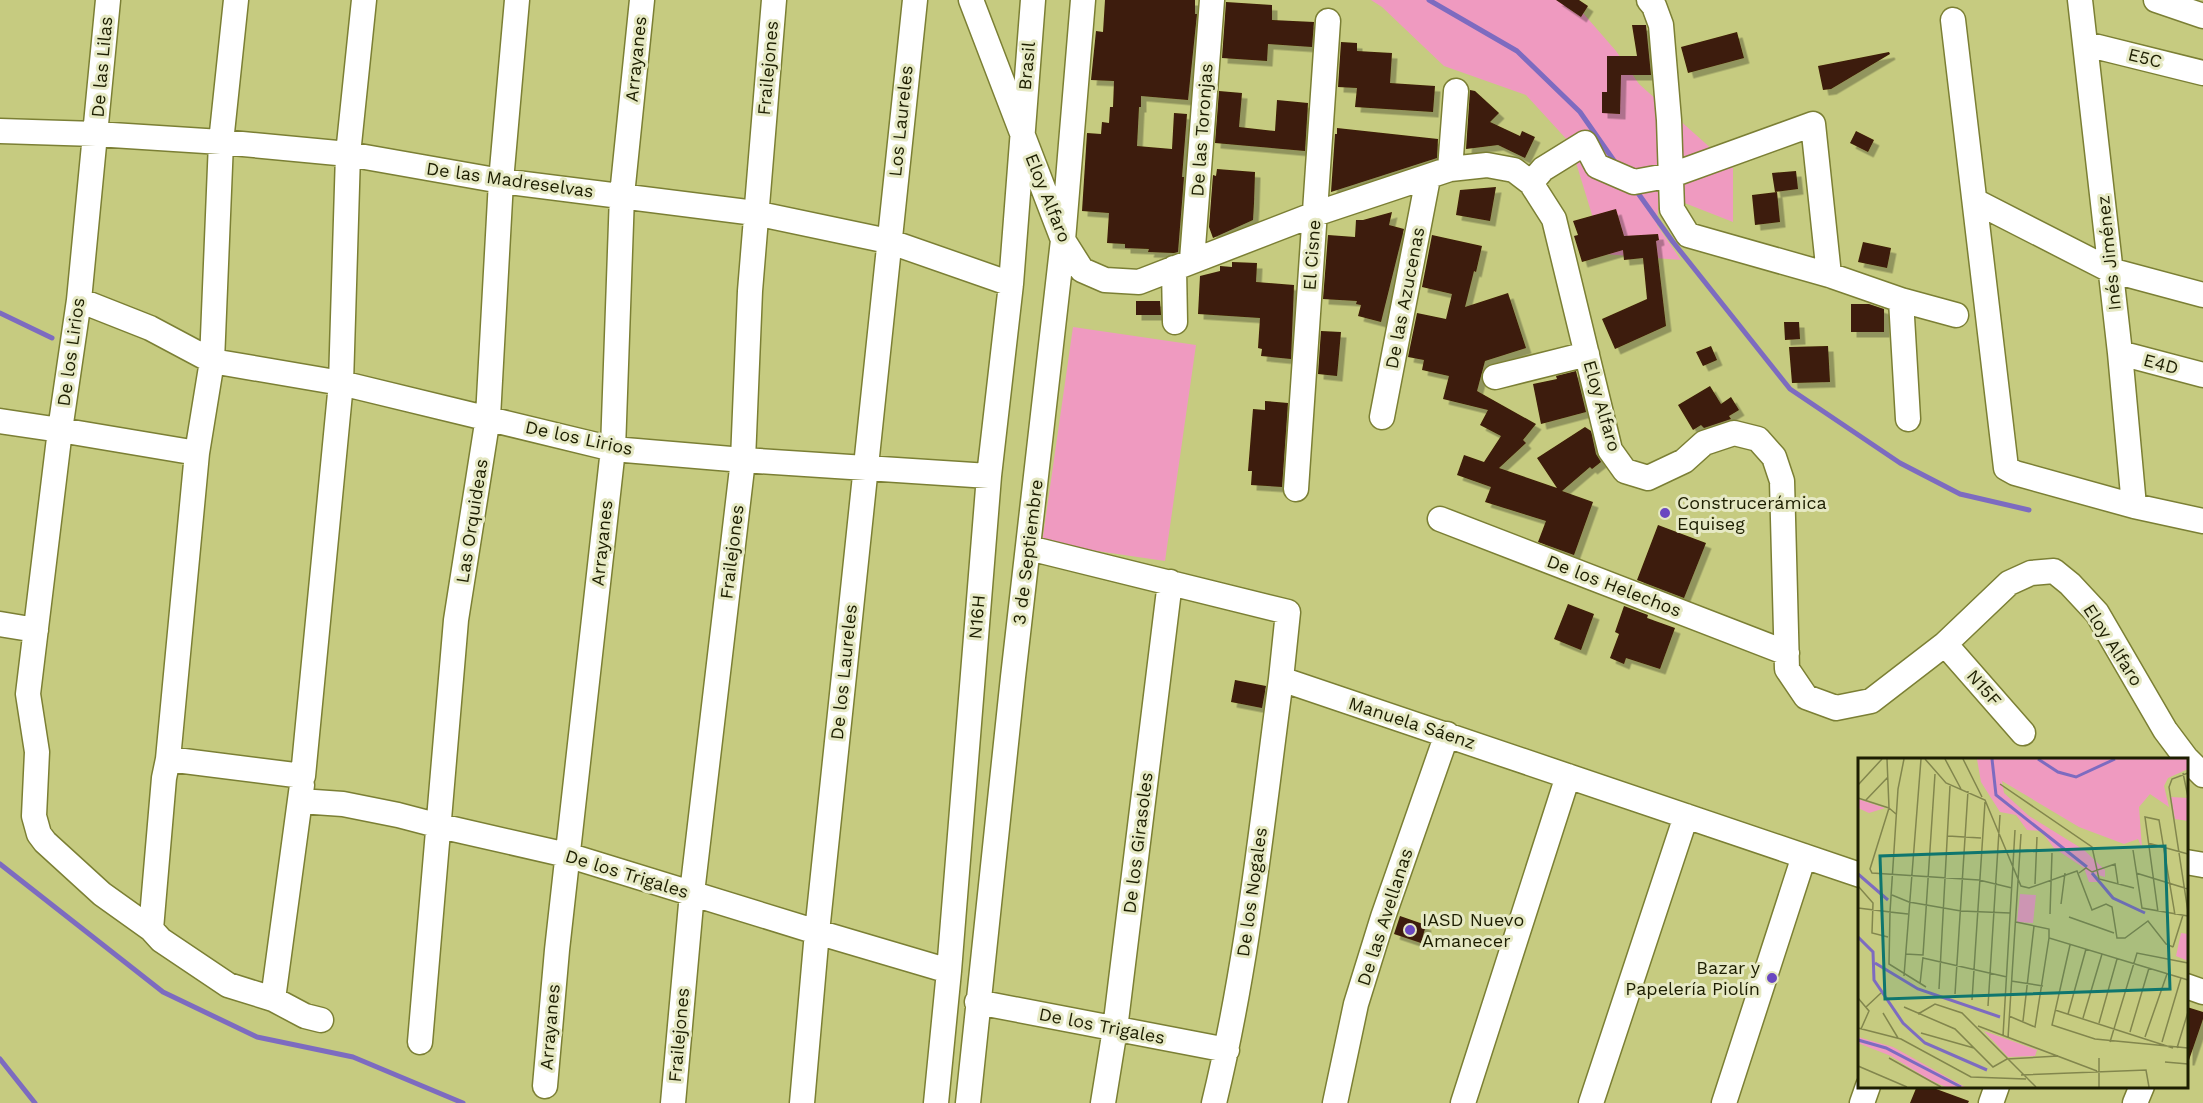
<svg xmlns="http://www.w3.org/2000/svg" width="2203" height="1103" font-family="'Work Sans',sans-serif">
<style>
.green{fill:#ef9ac0}
.lines{fill:none;stroke-linecap:round;stroke-linejoin:round}
.stream{stroke:#7d6bc0;stroke-width:5}
.building{fill:#3c1d07;filter:url(#shadow)}
.minor-casing{stroke:#7b7f34;stroke-width:27}
.minor{stroke:#fff;stroke-width:24}
.poi-dot{fill:#6a48c0;stroke:#e6e9c4;stroke-width:2}
.labels{text-anchor:middle;stroke-width:6;stroke-linejoin:round;paint-order:stroke}
.street-label{font-size:18px;fill:#1d1e01;stroke:#e6e9c4}
.poi-label{font-size:18px;fill:#1d1e01;stroke:#e6e9c4;text-anchor:start}
.inset-river{fill:none;stroke:#7d6bc0;stroke-width:3}
.inset-road{fill:none;stroke:#82864d;stroke-width:1.5}
.view{fill:#0f766e;fill-opacity:0.15;stroke:#0f766e;stroke-width:3}
.inset-edge{fill:none;stroke:#1d1e01;stroke-width:3}
</style>
<defs>
<filter id="shadow"><feDropShadow dx="5.5" dy="5.5" stdDeviation="0" flood-color="#0004"/></filter>
</defs>
<rect width="100%" height="100%" fill="#c6cb80"/>
<path class="green" d="M 1371,0 L 1568,0 L 1576,5 L 1616,51 L 1639,84 L 1733,168 L 1733,222 L 1659,193 L 1657,225 L 1681,260 L 1604,254 L 1570,143 L 1526,95 L 1444,66 L 1382,7 Z
M 1073,327 L 1196,345 L 1165,561 L 1042,543 Z"/>
<g class="lines">
<path class="stream" d="M 1429,0 L 1517,51 L 1580,112 L 1617,165
M 1635,189 L 1673,242 L 1790,389 L 1900,463 L 1960,494 L 2029,510
M 0,313 L 52,338
M 0,864 L 163,992 L 257,1037 L 353,1057 L 463,1103
M 0,1059 L 35,1103"/>
</g>
<path class="building" d="M 1105,0 L 1195,0 L 1195,14 L 1197,14 L 1188,100 L 1141,96 L 1141,107 L 1139,107 L 1137,146 L 1172,149 L 1174,113 L 1187,114 L 1182,177 L 1184,177 L 1178,252 L 1174,253 L 1148,252 L 1149,249 L 1125,248 L 1125,244 L 1107,243 L 1109,213 L 1082,211 L 1087,133 L 1101,134 L 1102,122 L 1109,123 L 1110,107 L 1113,107 L 1114,81 L 1091,80 L 1096,31 L 1103,32 Z
M 1556,0 L 1579,0 L 1588,6 L 1581,17 Z
M 1226,2 L 1272,5 L 1272,20 L 1314,22 L 1312,47 L 1268,44 L 1267,61 L 1222,58 Z
M 1632,25 L 1646,25 L 1651,75 L 1621,75 L 1620,114 L 1602,113 L 1602,92 L 1607,92 L 1607,56 L 1637,56 Z
M 1737,32 L 1744,58 L 1688,73 L 1681,47 Z
M 1341,42 L 1357,43 L 1357,51 L 1392,53 L 1390,83 L 1435,86 L 1433,112 L 1355,107 L 1357,88 L 1338,87 Z
M 1889,52 L 1890,54 L 1831,89 L 1823,90 L 1818,66 Z
M 1470,90 L 1475,91 L 1499,113 L 1490,122 L 1520,136 L 1522,131 L 1535,137 L 1525,158 L 1498,145 L 1466,149 Z
M 1219,91 L 1242,93 L 1239,127 L 1275,131 L 1277,100 L 1308,103 L 1305,151 L 1215,143 Z
M 1337,128 L 1438,139 L 1437,158 L 1331,192 L 1335,134 L 1337,134 Z
M 1856,131 L 1874,140 L 1868,152 L 1850,143 Z
M 1217,169 L 1255,172 L 1254,203 L 1253,220 L 1213,238 L 1209,227 L 1213,175 L 1216,176 Z
M 1796,171 L 1798,189 L 1775,192 L 1772,173 Z
M 1496,187 L 1490,221 L 1456,215 L 1460,190 Z
M 1777,192 L 1780,222 L 1755,225 L 1752,195 Z
M 1616,209 L 1624,236 L 1658,234 L 1659,240 L 1656,241 L 1666,326 L 1615,349 L 1602,319 L 1647,299 L 1643,258 L 1624,260 L 1623,250 L 1582,262 L 1574,236 L 1578,235 L 1573,221 Z
M 1392,212 L 1389,225 L 1404,229 L 1381,322 L 1358,316 L 1361,305 L 1356,304 L 1357,301 L 1323,299 L 1328,235 L 1355,237 L 1356,220 L 1363,220 Z
M 1432,235 L 1482,246 L 1476,272 L 1474,271 L 1465,307 L 1508,293 L 1526,348 L 1485,361 L 1477,391 L 1536,424 L 1523,440 L 1526,443 L 1499,468 L 1557,488 L 1537,458 L 1585,427 L 1591,431 L 1596,454 L 1601,462 L 1592,469 L 1590,467 L 1562,491 L 1593,502 L 1574,555 L 1538,542 L 1546,521 L 1485,502 L 1491,487 L 1457,475 L 1464,455 L 1484,462 L 1501,436 L 1480,425 L 1488,410 L 1443,399 L 1449,376 L 1422,370 L 1424,360 L 1408,357 L 1417,313 L 1446,319 L 1452,294 L 1422,287 Z
M 1863,242 L 1891,248 L 1887,268 L 1858,262 Z
M 1232,262 L 1257,263 L 1256,282 L 1294,285 L 1291,359 L 1261,356 L 1262,349 L 1258,348 L 1260,318 L 1198,314 L 1200,276 L 1220,271 L 1220,266 L 1232,267 Z
M 1136,301 L 1160,301 L 1161,315 L 1136,315 Z
M 1851,304 L 1869,304 L 1884,309 L 1884,332 L 1851,332 Z
M 1784,322 L 1799,322 L 1800,339 L 1785,340 Z
M 1321,331 L 1341,332 L 1337,376 L 1318,374 Z
M 1711,346 L 1717,360 L 1703,366 L 1696,352 Z
M 1828,346 L 1830,382 L 1792,383 L 1789,347 Z
M 1576,371 L 1586,412 L 1541,424 L 1533,384 L 1557,379 L 1556,376 Z
M 1710,386 L 1721,404 L 1731,397 L 1739,410 L 1729,416 L 1731,419 L 1704,428 L 1701,425 L 1693,430 L 1678,405 Z
M 1265,401 L 1288,403 L 1282,487 L 1251,485 L 1252,471 L 1248,471 L 1253,409 L 1265,410 Z
M 1658,525 L 1706,543 L 1684,598 L 1637,580 Z
M 1568,604 L 1594,614 L 1581,650 L 1554,639 Z
M 1624,606 L 1648,615 L 1647,618 L 1675,628 L 1660,669 L 1626,658 L 1624,664 L 1610,658 L 1619,634 L 1615,632 Z
M 1235,680 L 1266,686 L 1262,708 L 1231,702 Z
M 1400,916 L 1426,925 L 1421,943 L 1394,934 Z
M 2187,1007 L 2203,1012 L 2203,1019 L 2189,1060 L 2187,1060 Z
M 1917,1086 L 1928,1086 L 1969,1101 L 1968,1103 L 1910,1103 Z"/>
<g class="lines">
<defs>
<path id="minor" d="M 108,0 L 79,300 L 60,430 L 197,453
M 971,0 L 1063,240 L 1082,270 L 1105,280 L 1139,282 L 1315,214 L 1450,169 L 1487,165 L 1514,170 L 1531,183 L 1554,219 L 1610,450 L 1625,471 L 1648,478 L 1684,461 L 1704,443 L 1734,433 L 1758,439 L 1774,457 L 1782,481 L 1787,669 L 1806,697 L 1836,708 L 1871,701 L 1945,644 L 2009,583 L 2031,573 L 2054,571 L 2070,584 L 2097,613 L 2165,730 L 2186,758 L 2203,775
M 1649,0 L 1654,6 L 1661,25 L 1669,120 L 1672,209 L 1688,235 L 1829,275 L 1901,300 L 1956,315
M 2080,0 L 2120,353 L 2134,506
M 2156,0 L 2203,16
M 1953,20 L 2006,468 L 2015,473 L 2134,506 L 2203,521
M 2086,44 L 2203,73
M 0,131 L 96,134 L 221,142 L 348,154 L 501,181 L 755,213 L 888,241 L 1011,284
M 1450,169 L 1456,91
M 1531,183 L 1543,169 L 1585,143 L 1597,166 L 1634,182 L 1672,175 L 1813,124 L 1829,275
M 1975,201 L 2110,270 L 2203,295
M 1192,260 L 1212,0
M 1174,268 L 1175,322
M 79,300 L 150,328 L 212,361 L 341,383 L 613,449 L 743,460 L 989,476
M 1901,300 L 1908,419
M 2120,353 L 2203,375
M 1495,377 L 1587,354
M 1382,417 L 1428,178
M 0,421 L 60,430 L 28,694 L 37,752 L 34,816 L 39,834 L 45,842 L 102,894 L 151,929 L 161,940 L 228,985 L 273,999 L 305,1016 L 321,1020
M 1296,489 L 1328,21
M 1440,519 L 1787,653
M 1029,548 L 1288,612 L 1281,679 L 1860,875
M 0,624 L 36,630
M 1945,644 L 2023,733
M 168,759 L 303,776 L 341,383 L 348,154 L 364,0
M 300,801 L 343,804 L 398,815 L 440,826 L 567,855 L 817,932 L 949,971
M 2186,862 L 2203,865
M 151,929 L 164,778 L 168,759 L 197,453 L 212,361 L 221,142 L 236,0
M 2186,986 L 2203,992
M 273,999 L 302,785
M 977,1002 L 1227,1050
M 420,1042 L 456,620 L 488,417 L 501,181 L 517,0
M 545,1086 L 557,950 L 613,449 L 622,195 L 642,0
M 673,1103 L 692,893 L 743,460 L 750,291 L 774,0
M 802,1103 L 817,932 L 915,0
M 936,1103 L 949,971 L 989,476 L 1011,284 L 1033,0
M 968,1103 L 1013,677 L 1063,240 L 1083,0
M 1103,1103 L 1115,1029 L 1170,582
M 1214,1103 C 1248,964 1262,821 1281,679
M 1335,1103 L 1356,1004 L 1383,917 L 1447,734
M 1463,1103 L 1568,776
M 1591,1103 L 1686,816
M 1724,1103 L 1804,856
M 1862,1103 L 1868,1086
M 1991,1103 L 1997,1086
M 2135,1103 L 2142,1086"/>
</defs>
<use href="#minor" class="minor-casing"/>
<use href="#minor" class="minor"/>
</g>
<g class="poi-dot">
<circle cx="1665" cy="513" r="6"/>
<circle cx="1410" cy="930" r="6"/>
<circle cx="1772" cy="978" r="6"/>
</g>
<g class="labels">
<g class="street-label">
<text transform="translate(2145 58) rotate(14)" y="6">E5C</text>
<text transform="translate(636 59) rotate(-84)" y="6">Arrayanes</text>
<text transform="translate(1027 66) rotate(-85)" y="6">Brasil</text>
<text transform="translate(102 67) rotate(-85)" y="6">De las Lilas</text>
<text transform="translate(768 68) rotate(-85)" y="6">Frailejones</text>
<text transform="translate(901 121) rotate(-84)" y="6">Los Laureles</text>
<text transform="translate(1202 130) rotate(-86)" y="6">De las Toronjas</text>
<text transform="translate(510 180) rotate(8)" y="6">De las Madreselvas</text>
<text transform="translate(1048 198) rotate(68)" y="6">Eloy Alfaro</text>
<text transform="translate(2109 253) rotate(-96)" y="6">Inés Jiménez</text>
<text transform="translate(1312 255) rotate(-86)" y="6">El Cisne</text>
<text transform="translate(1405 298) rotate(-79)" y="6">De las Azucenas</text>
<text transform="translate(71 352) rotate(-82)" y="6">De los Lirios</text>
<text transform="translate(2161 364) rotate(15)" y="6">E4D</text>
<text transform="translate(1602 406) rotate(74)" y="6">Eloy Alfaro</text>
<text transform="translate(579 438) rotate(12)" y="6">De los Lirios</text>
<text transform="translate(472 521) rotate(-81)" y="6">Las Orquideas</text>
<text transform="translate(602 543) rotate(-84)" y="6">Arrayanes</text>
<text transform="translate(732 552) rotate(-83)" y="6">Frailejones</text>
<text transform="translate(1028 552) rotate(-83)" y="6">3 de Septiembre</text>
<text transform="translate(1614 586) rotate(21)" y="6">De los Helechos</text>
<text transform="translate(977 617) rotate(-85)" y="6">N16H</text>
<text transform="translate(2113 645) rotate(57)" y="6">Eloy Alfaro</text>
<text transform="translate(844 672) rotate(-84)" y="6">De los Laureles</text>
<text transform="translate(1984 688) rotate(49)" y="6">N15F</text>
<text transform="translate(1412 723) rotate(18)" y="6">Manuela Sáenz</text>
<text transform="translate(1138 843) rotate(-83)" y="6">De los Girasoles</text>
<text transform="translate(627 874) rotate(17)" y="6">De los Trigales</text>
<text transform="translate(1252 892) rotate(-82)" y="6">De los Nogales</text>
<text transform="translate(1385 917) rotate(-72)" y="6">De las Avellanas</text>
<text transform="translate(1102 1026) rotate(11)" y="6">De los Trigales</text>
<text transform="translate(550 1027) rotate(-85)" y="6">Arrayanes</text>
<text transform="translate(679 1035) rotate(-85)" y="6">Frailejones</text>
</g>
<g class="poi-label">
<text x="1677" y="509">Construcerámica<tspan x="1677" dy="21">Equiseg</tspan></text>
<text x="1422" y="926">IASD Nuevo<tspan x="1422" dy="21">Amanecer</tspan></text>
<text x="1760" y="974" text-anchor="end">Bazar y<tspan x="1760" dy="21">Papelería Piolín</tspan></text>
</g>
</g>
<g transform="translate(1858 758)">
<rect width="330" height="330" fill="#c6cb80"/>
<path d="M 119,1 L 330,1 L 330,11 L 310,20 L 306,28 L 311,49 L 292,36 L 281,49 L 284,90 L 280,81 L 266,86 L 221,69 L 144,23 L 146,35 L 171,58 L 226,92 L 247,112 L 247,119 L 237,116 L 241,124 L 231,124 L 226,110 L 196,90 L 183,73 L 169,72 L 158,57 L 142,54 L 123,24 ZM 313,39 L 330,40 L 330,63 L 317,61 ZM 0,41 L 27,50 L 11,55 L 0,50 ZM 162,136 L 178,137 L 175,165 L 159,164 ZM 323,175 L 330,176 L 330,203 L 318,198 ZM 126,273 L 179,292 L 177,298 L 150,299 ZM 0,279 L 35,289 L 107,329 L 88,329 L 70,321 L 33,298 L 0,285 Z" fill="#ef9ac0"/>
<path class="inset-river" d="M 134,1 L 138,37 L 229,109M 180,1 L 200,14 L 218,19 L 257,1M 234,115 L 255,140 L 287,155M 0,116 L 30,142M 0,179 L 15,194 L 16,222 L 45,265 L 67,285 L 129,312M 17,205 L 60,231 L 142,259M 0,282 L 28,290 L 103,329"/>
<path class="inset-road" d="M 29,1 L 31,50 L 38,56M 46,1 L 40,31 L 32,154 L 50,156M 67,1 L 88,25 L 127,42 L 163,128 L 171,130 L 219,113 L 234,152 L 248,146 L 254,149 L 259,180 L 267,180 L 290,163 L 308,186 L 315,189M 87,1 L 103,31M 105,1 L 124,39M 325,15 L 330,39M 330,15 L 314,21 L 311,29 L 330,154M 142,26 L 234,89 L 241,121 L 276,130M 0,27 L 24,1M 0,40 L 31,50 L 12,111 L 14,115 L 121,122 L 154,130M 8,42 L 30,19M 90,78 L 123,80M 290,85 L 330,96M 275,92 L 284,150 L 330,158M 221,115 L 228,110 L 234,114 L 257,106 L 260,126M 278,115 L 330,131M 177,126 L 179,79M 0,128 L 15,145 L 14,175 L 30,179M 34,137 L 51,144 L 103,153 L 152,155M 203,146 L 207,115M 0,150 L 32,154 L 31,206 L 68,229M 300,154 L 287,59 L 301,62 L 317,157M 192,156 L 194,95M 211,159 L 256,175M 158,164 L 191,171 L 191,180 L 330,222M 212,187 L 194,267 L 237,281 L 330,290M 315,189 L 325,157M 47,196 L 65,197 L 77,16M 65,200 L 149,219M 46,218 L 63,1M 153,223 L 185,228M 62,226 L 65,199M 81,231 L 92,28M 97,236 L 110,33M 0,240 L 11,253 L 3,271M 114,242 L 127,44M 130,248 L 142,57M 8,249 L 23,235M 46,249 L 97,271 L 135,309 L 149,301 L 200,298M 197,252 L 315,290M 25,255 L 40,280M 60,256 L 77,246 L 104,255 L 178,329M 210,256 L 228,191M 151,258 L 177,269 L 191,180M 225,260 L 244,196M 165,263 L 176,168M 241,265 L 259,201M 120,268 L 239,313M 0,270 L 43,281 L 113,319 L 168,321M 272,274 L 291,210M 63,275 L 116,290M 145,278 L 157,72M 287,279 L 309,216M 150,280 L 163,76M 252,284 L 279,195 L 330,205M 304,284 L 323,220M 319,290 L 330,254M 31,300 L 83,329M 241,300 L 241,329M 307,304 L 330,306M 0,308 L 49,329M 163,317 L 288,312 L 291,329"/>
<path class="view" d="M 307,88 L 312,231 L 27,241 L 22,98 Z"/>
<rect width="330" height="330" class="inset-edge"/>
</g>
</svg>
